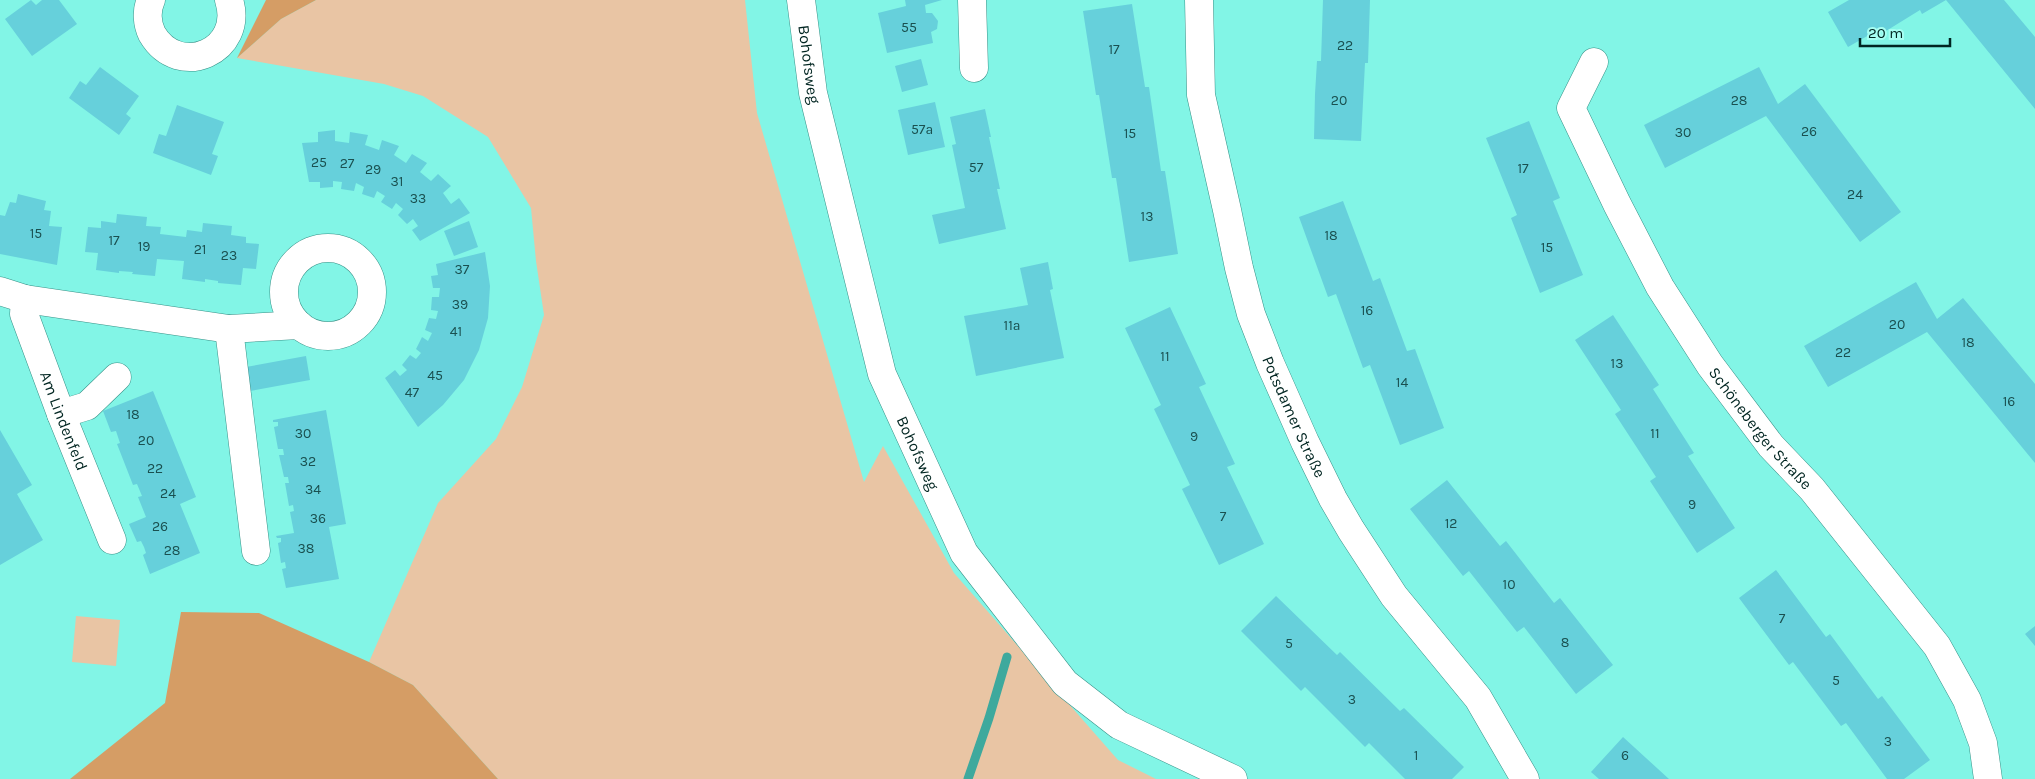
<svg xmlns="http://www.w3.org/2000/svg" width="2035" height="779" font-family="Karla,sans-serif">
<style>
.green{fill:#e9c5a4}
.forest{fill:#d59d65}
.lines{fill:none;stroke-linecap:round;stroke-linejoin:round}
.stream{stroke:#3ea99d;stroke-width:9}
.building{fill:#66d0db}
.minor-casing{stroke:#389288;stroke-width:29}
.minor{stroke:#fff;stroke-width:28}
.labels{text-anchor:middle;stroke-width:4;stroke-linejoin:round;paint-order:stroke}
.number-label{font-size:14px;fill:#1a5050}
.street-label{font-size:16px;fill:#002521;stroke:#a6fef2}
</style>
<rect width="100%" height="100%" fill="#82f5e6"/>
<path class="green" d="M 316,0 L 745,0 L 757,113 L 864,482 L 883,446 L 954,573 L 1118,760 L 1156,779 L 498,779 L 413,685 L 369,662 L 438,503 L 496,439 L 522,387 L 544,315 L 536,261 L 531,208 L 488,137 L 423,96 L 384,84 L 237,58 L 281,19 Z
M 76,616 L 120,620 L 116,666 L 72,662 Z"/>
<path class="forest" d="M 266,0 L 316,0 L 281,19 L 237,58 Z
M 181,612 L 259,613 L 369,662 L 413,685 L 498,779 L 70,779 L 165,703 Z"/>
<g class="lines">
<path class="stream" d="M 968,779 L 989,718 L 1007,657"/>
</g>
<path class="building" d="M 31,0 L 36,5 L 42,0 L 59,0 L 77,24 L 32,56 L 5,19 Z
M 905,0 L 942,0 L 925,5 L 926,13 L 932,13 L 938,21 L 937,29 L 931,32 L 933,43 L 887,53 L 878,13 L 906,6 Z
M 1323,0 L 1370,0 L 1368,63 L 1365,63 L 1361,141 L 1314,139 L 1315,94 L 1317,61 L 1321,61 Z
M 1849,0 L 1946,0 L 1922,14 L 1920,10 L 1886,31 L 1883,27 L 1848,47 L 1828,12 Z
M 1946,0 L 2004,0 L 2035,37 L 2035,109 Z
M 1132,4 L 1145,87 L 1149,87 L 1161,171 L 1165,171 L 1178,254 L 1129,262 L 1116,178 L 1112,178 L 1099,95 L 1096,95 L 1083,11 Z
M 921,59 L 928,85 L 902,92 L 895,66 Z
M 100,67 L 139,96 L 126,114 L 131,118 L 119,135 L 69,98 L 80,81 L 86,85 Z
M 1759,67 L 1778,104 L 1805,84 L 1901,212 L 1860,242 L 1766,116 L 1665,168 L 1644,125 Z
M 935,102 L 945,147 L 908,155 L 898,110 Z
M 177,105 L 224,122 L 212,154 L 218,156 L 211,175 L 153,153 L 159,134 L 166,136 Z
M 985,109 L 991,137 L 989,137 L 1000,189 L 997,189 L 1006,229 L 939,244 L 932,215 L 965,208 L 952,145 L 956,144 L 950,117 Z
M 1529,121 L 1560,198 L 1553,201 L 1583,275 L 1540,293 L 1511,218 L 1517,215 L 1486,138 Z
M 335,130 L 335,141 L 349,143 L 350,132 L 368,135 L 365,145 L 379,150 L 382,140 L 399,146 L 394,155 L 406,163 L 412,154 L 427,163 L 420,172 L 431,181 L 438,174 L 451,186 L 443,193 L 451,204 L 459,198 L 470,213 L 420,241 L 412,230 L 418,226 L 413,219 L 407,224 L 398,215 L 403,209 L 396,203 L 392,209 L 381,202 L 385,196 L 377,191 L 374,198 L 362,194 L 364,187 L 356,183 L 354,191 L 341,189 L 342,182 L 333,181 L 333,187 L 320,188 L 320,182 L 309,182 L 302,143 L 318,142 L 318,132 Z
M 18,194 L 46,201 L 44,210 L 51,211 L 49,226 L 62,227 L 57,265 L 0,254 L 0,215 L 5,216 L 10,202 L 16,203 Z
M 1343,201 L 1373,281 L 1380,278 L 1407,351 L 1415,349 L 1444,428 L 1400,445 L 1370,365 L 1363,368 L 1336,294 L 1328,297 L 1299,217 Z
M 117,214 L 147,217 L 146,226 L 161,227 L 160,234 L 186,237 L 187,230 L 202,232 L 203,223 L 232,226 L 231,235 L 246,237 L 246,243 L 259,244 L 256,269 L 243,268 L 241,285 L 218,283 L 218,281 L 205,279 L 205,282 L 182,279 L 184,261 L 157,259 L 155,276 L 132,274 L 133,272 L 119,271 L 119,273 L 96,270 L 98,253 L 85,252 L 88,227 L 101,228 L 101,221 L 116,223 Z
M 469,221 L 478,247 L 454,256 L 444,231 Z
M 485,252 L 490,286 L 488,318 L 479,350 L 464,380 L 443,405 L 418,427 L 385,378 L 395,370 L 400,376 L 407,370 L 402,365 L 410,355 L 416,359 L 421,353 L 416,349 L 422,337 L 428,341 L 432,333 L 425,330 L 429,318 L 436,319 L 438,311 L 431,310 L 432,297 L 439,297 L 440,288 L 433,288 L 431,276 L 438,275 L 436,264 Z
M 1048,262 L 1053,289 L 1050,290 L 1064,358 L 976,376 L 964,316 L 1028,305 L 1020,268 Z
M 1916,282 L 1937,319 L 1963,298 L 2035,384 L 2035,463 L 1927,332 L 1828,387 L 1804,346 Z
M 1170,307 L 1206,384 L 1199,387 L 1235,464 L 1227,467 L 1264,544 L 1219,565 L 1182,489 L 1190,485 L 1154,409 L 1161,405 L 1125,328 Z
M 1613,315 L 1659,385 L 1653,389 L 1694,453 L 1688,456 L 1735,528 L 1697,553 L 1650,481 L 1656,477 L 1615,414 L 1621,410 L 1575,340 Z
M 306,356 L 310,380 L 250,391 L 246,367 Z
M 153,391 L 196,497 L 180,504 L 200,553 L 150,574 L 143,555 L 146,553 L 144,547 L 141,541 L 137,542 L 129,524 L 146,517 L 138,497 L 142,496 L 137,484 L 133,485 L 117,444 L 120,443 L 116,431 L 111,432 L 103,411 Z
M 326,410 L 346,524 L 329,527 L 339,579 L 286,588 L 282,569 L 286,568 L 285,562 L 281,563 L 278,543 L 281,542 L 281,538 L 277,538 L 276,536 L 294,533 L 290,512 L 294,511 L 293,505 L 289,506 L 285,483 L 289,483 L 288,477 L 284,477 L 279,455 L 284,455 L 283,449 L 278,449 L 274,427 L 278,426 L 278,422 L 273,422 L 273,420 Z
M 0,430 L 32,485 L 17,494 L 43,540 L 0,565 Z
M 1447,480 L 1500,546 L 1506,541 L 1554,603 L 1560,598 L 1613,665 L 1576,694 L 1524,627 L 1517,632 L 1469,571 L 1463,576 L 1410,509 Z
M 1776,570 L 1826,637 L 1830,634 L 1878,699 L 1882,696 L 1930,760 L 1904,779 L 1887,779 L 1846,723 L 1841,726 L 1793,662 L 1789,665 L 1739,598 Z
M 1276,596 L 1337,655 L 1340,652 L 1400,711 L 1404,708 L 1464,767 L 1452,779 L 1405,779 L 1369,743 L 1365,747 L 1305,687 L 1301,691 L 1241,631 Z
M 2035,626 L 2035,646 L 2025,634 Z
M 1623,737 L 1669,779 L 1599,779 L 1591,772 Z"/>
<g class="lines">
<defs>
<g id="minor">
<path d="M 151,0 C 146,10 147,24 152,34 C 179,80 245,51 229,0"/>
<path id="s1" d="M 801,0 L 813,93 L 882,374 L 964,553 L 1065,683 L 1119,725 L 1233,779"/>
<path d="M 972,0 L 974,68"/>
<path id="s2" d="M 1199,0 L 1201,95 L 1227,210 L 1239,268 L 1251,314 L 1270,363 L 1305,442 L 1333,499 L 1351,530 L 1394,596 L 1478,698 L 1525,779"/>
<path id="s3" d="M 1594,62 L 1571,108 L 1617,204 L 1660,287 L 1710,365 L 1771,446 L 1812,489 L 1937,646 L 1967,700 L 1983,743 L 1988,779"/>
<circle cx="328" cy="292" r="44"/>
<path d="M 0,291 L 25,299 L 229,329 L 299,325"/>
<path id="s4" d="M 25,299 L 24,314 L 61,414 L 112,540"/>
<path d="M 229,329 L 256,551"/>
<path d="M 61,414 L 87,406 L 117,377"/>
</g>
</defs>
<use href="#minor" class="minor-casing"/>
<use href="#minor" class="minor"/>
</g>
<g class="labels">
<g class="number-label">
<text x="909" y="32">55</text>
<text x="1345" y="50">22</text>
<text x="1114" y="54">17</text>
<text x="1339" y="105">20</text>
<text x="1739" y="105">28</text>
<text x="922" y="134">57a</text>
<text x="1809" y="136">26</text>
<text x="1683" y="137">30</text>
<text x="1130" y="138">15</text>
<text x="319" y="167">25</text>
<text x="347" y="168">27</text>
<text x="976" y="172">57</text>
<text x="1523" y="173">17</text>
<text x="373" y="174">29</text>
<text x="397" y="186">31</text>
<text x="1855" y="199">24</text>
<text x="418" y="203">33</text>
<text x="1147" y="221">13</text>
<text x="36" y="238">15</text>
<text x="1331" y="240">18</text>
<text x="114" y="245">17</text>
<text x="144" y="251">19</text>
<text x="1547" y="252">15</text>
<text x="200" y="254">21</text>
<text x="229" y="260">23</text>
<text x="462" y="274">37</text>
<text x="460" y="309">39</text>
<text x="1367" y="315">16</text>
<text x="1897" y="329">20</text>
<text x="1012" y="330">11a</text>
<text x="456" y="336">41</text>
<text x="1968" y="347">18</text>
<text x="1843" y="357">22</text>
<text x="1165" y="361">11</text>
<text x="1617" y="368">13</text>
<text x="435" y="380">45</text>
<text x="1402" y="387">14</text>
<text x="412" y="397">47</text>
<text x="2009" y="406">16</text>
<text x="133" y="419">18</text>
<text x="303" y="438">30</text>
<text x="1655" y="438">11</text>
<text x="1194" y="441">9</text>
<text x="146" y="445">20</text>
<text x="308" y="466">32</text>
<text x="155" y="473">22</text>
<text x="313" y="494">34</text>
<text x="168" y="498">24</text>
<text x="1692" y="509">9</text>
<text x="1223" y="521">7</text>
<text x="318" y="523">36</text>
<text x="1451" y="528">12</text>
<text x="160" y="531">26</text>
<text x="306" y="553">38</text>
<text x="172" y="555">28</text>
<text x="1509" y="589">10</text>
<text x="1782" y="623">7</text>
<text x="1565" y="647">8</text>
<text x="1289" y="648">5</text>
<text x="1836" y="685">5</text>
<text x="1352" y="704">3</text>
<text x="1888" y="746">3</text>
<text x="1416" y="760">1</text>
<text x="1625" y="760">6</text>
</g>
<g class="street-label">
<text dy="6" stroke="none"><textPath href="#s1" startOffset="65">Bohofsweg</textPath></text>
<text dy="6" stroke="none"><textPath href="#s2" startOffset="431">Potsdamer Straße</textPath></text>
<text dy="6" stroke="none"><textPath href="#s4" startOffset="129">Am Lindenfeld</textPath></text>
<text dy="6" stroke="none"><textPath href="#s3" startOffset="425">Schöneberger Straße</textPath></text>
<text dy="6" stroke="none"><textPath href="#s1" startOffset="470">Bohofsweg</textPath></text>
</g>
</g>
<path d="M1860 38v8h90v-8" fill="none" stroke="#002521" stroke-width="2.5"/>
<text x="1868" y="38" font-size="15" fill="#002521" stroke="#a6fef2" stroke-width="4" paint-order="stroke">20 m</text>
</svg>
